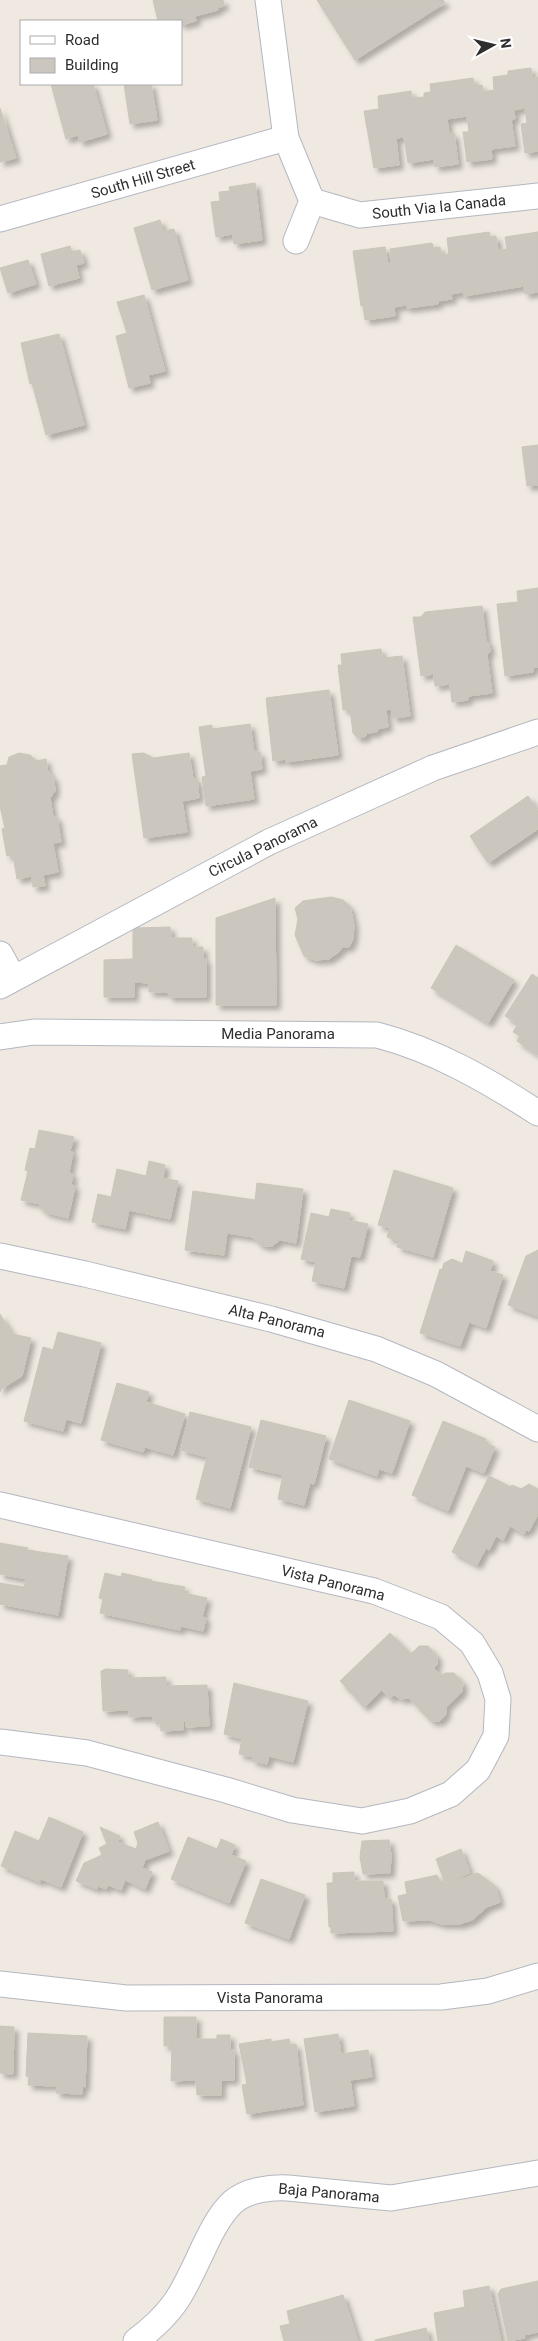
<svg xmlns="http://www.w3.org/2000/svg" width="538" height="2341" font-family="Roboto,sans-serif">
<style>
.building{fill:#cbc7bf;stroke:#cbc5ba;filter:url(#shadow)}
.lines{fill:none;stroke-linecap:round;stroke-linejoin:round}
.street-casing{stroke:#b4b7c1;stroke-width:27}
.street{stroke:#fff;stroke-width:25}
.labels{text-anchor:middle;stroke-width:5;stroke-linejoin:round;paint-order:stroke}
.street-label{font-size:15px;fill:#2e2e2e;stroke:#fff}
</style>
<defs>
<filter id="shadow"><feDropShadow dx="4.5" dy="4.5" stdDeviation="2.5" flood-color="#0004"/></filter>
</defs>
<rect width="100%" height="100%" fill="#efe9e1"/>
<path class="building" d="M 153,0 L 223,0 L 224,6 L 217,8 L 218,10 L 195,16 L 196,21 L 181,25 L 181,21 L 158,21 Z
M 317,0 L 443,0 L 445,3 L 355,60 Z
M 531,68 L 532,78 L 538,77 L 538,151 L 525,153 L 521,124 L 527,123 L 525,108 L 514,110 L 515,119 L 511,120 L 515,146 L 491,149 L 492,159 L 467,162 L 463,132 L 469,132 L 467,116 L 447,119 L 449,134 L 454,133 L 458,164 L 435,167 L 434,159 L 408,163 L 404,137 L 396,138 L 399,165 L 374,168 L 364,111 L 379,109 L 378,96 L 411,91 L 412,98 L 424,97 L 424,93 L 431,92 L 430,84 L 473,78 L 474,86 L 482,85 L 483,92 L 494,90 L 493,77 L 508,75 L 508,71 Z
M 51,84 L 93,84 L 107,134 L 80,142 L 78,135 L 66,139 Z
M 124,84 L 151,84 L 157,120 L 130,124 Z
M 0,108 L 16,158 L 0,162 Z
M 255,183 L 262,240 L 234,244 L 233,234 L 216,237 L 211,202 L 220,201 L 219,192 L 230,191 L 229,187 Z
M 160,220 L 163,231 L 174,229 L 188,280 L 152,290 L 134,228 Z
M 489,232 L 490,237 L 496,236 L 498,250 L 507,249 L 505,237 L 538,232 L 538,292 L 525,294 L 524,286 L 464,296 L 463,292 L 451,294 L 452,299 L 438,301 L 438,304 L 407,308 L 406,305 L 394,307 L 395,316 L 365,320 L 363,306 L 361,306 L 353,251 L 385,247 L 388,264 L 392,263 L 390,249 L 432,243 L 433,248 L 440,247 L 441,255 L 449,254 L 447,238 Z
M 70,246 L 72,252 L 80,250 L 84,263 L 76,265 L 79,278 L 49,286 L 41,254 Z
M 28,260 L 36,284 L 8,293 L 0,268 Z
M 144,295 L 165,371 L 148,375 L 150,383 L 129,388 L 116,336 L 127,333 L 117,302 Z
M 59,334 L 84,425 L 46,435 L 32,383 L 30,384 L 21,343 Z
M 538,445 L 538,485 L 527,486 L 522,447 Z
M 538,588 L 538,667 L 533,667 L 533,672 L 505,676 L 497,604 L 518,602 L 517,591 Z
M 482,606 L 486,640 L 489,643 L 490,652 L 487,655 L 492,693 L 468,696 L 468,700 L 452,702 L 450,684 L 435,686 L 434,674 L 421,676 L 413,617 L 421,617 L 425,612 Z
M 381,649 L 382,658 L 402,656 L 410,716 L 393,718 L 391,709 L 386,710 L 388,727 L 377,729 L 377,732 L 367,733 L 365,737 L 358,738 L 353,733 L 350,709 L 343,710 L 338,665 L 342,665 L 341,654 Z
M 329,690 L 338,755 L 286,762 L 286,759 L 273,761 L 266,698 Z
M 250,724 L 254,752 L 260,752 L 262,769 L 250,771 L 254,799 L 206,806 L 202,777 L 206,776 L 199,727 L 212,725 L 212,729 Z
M 19,753 L 30,755 L 36,761 L 46,759 L 47,769 L 54,779 L 55,791 L 50,798 L 53,817 L 57,817 L 61,842 L 53,843 L 58,872 L 43,875 L 45,886 L 33,887 L 32,876 L 17,879 L 13,855 L 7,856 L 2,829 L 5,828 L 0,806 L 0,766 L 7,765 L 9,757 Z
M 144,753 L 153,758 L 189,753 L 193,779 L 197,779 L 199,798 L 182,801 L 187,832 L 144,838 L 132,754 Z
M 528,796 L 538,811 L 538,829 L 488,863 L 470,836 Z
M 331,897 L 343,900 L 350,907 L 354,925 L 353,939 L 349,947 L 342,947 L 340,951 L 329,959 L 315,960 L 304,956 L 295,935 L 298,919 L 295,908 L 303,901 Z
M 275,898 L 276,1005 L 216,1005 L 216,918 Z
M 170,927 L 171,938 L 192,938 L 192,947 L 203,947 L 203,959 L 206,959 L 206,997 L 169,997 L 168,992 L 149,992 L 149,983 L 134,982 L 134,997 L 104,997 L 104,960 L 133,959 L 133,928 Z
M 456,945 L 514,980 L 488,1023 L 431,988 Z
M 532,974 L 538,978 L 538,1055 L 517,1041 L 520,1036 L 513,1032 L 518,1024 L 505,1016 Z
M 39,1130 L 74,1137 L 70,1151 L 73,1152 L 69,1173 L 73,1174 L 71,1185 L 75,1186 L 68,1218 L 44,1212 L 44,1209 L 39,1208 L 40,1204 L 21,1200 L 28,1171 L 25,1170 L 30,1148 L 35,1149 Z
M 149,1161 L 165,1165 L 163,1178 L 178,1181 L 170,1219 L 129,1210 L 125,1229 L 92,1222 L 98,1194 L 111,1197 L 117,1169 L 146,1176 Z
M 394,1170 L 453,1188 L 433,1257 L 397,1247 L 399,1241 L 387,1237 L 390,1228 L 378,1225 Z
M 257,1183 L 303,1189 L 296,1243 L 280,1240 L 272,1246 L 265,1246 L 259,1244 L 253,1237 L 227,1233 L 224,1255 L 185,1250 L 193,1191 L 255,1200 Z
M 331,1209 L 350,1213 L 348,1220 L 368,1224 L 360,1257 L 351,1256 L 344,1288 L 312,1281 L 316,1262 L 301,1259 L 311,1213 L 329,1217 Z
M 538,1250 L 538,1316 L 508,1305 L 526,1256 Z
M 466,1251 L 493,1261 L 490,1271 L 503,1275 L 486,1328 L 469,1322 L 460,1346 L 420,1333 L 440,1269 L 442,1270 L 444,1263 L 452,1259 L 461,1263 L 462,1265 Z
M 0,1314 L 12,1334 L 31,1338 L 22,1376 L 1,1389 L 0,1392 Z
M 58,1332 L 101,1343 L 81,1423 L 66,1419 L 63,1431 L 24,1421 L 43,1347 L 53,1350 Z
M 117,1383 L 149,1392 L 146,1402 L 185,1414 L 173,1455 L 145,1447 L 143,1452 L 101,1440 Z
M 349,1400 L 410,1421 L 392,1473 L 379,1469 L 377,1476 L 329,1459 Z
M 190,1412 L 251,1427 L 230,1508 L 196,1499 L 207,1457 L 181,1450 Z
M 261,1420 L 326,1436 L 314,1484 L 310,1483 L 304,1505 L 278,1499 L 283,1475 L 249,1467 Z
M 443,1421 L 486,1439 L 485,1443 L 495,1447 L 484,1473 L 466,1466 L 448,1511 L 412,1495 Z
M 489,1476 L 511,1487 L 512,1485 L 521,1489 L 529,1484 L 538,1489 L 538,1514 L 529,1531 L 526,1530 L 524,1534 L 510,1526 L 503,1540 L 496,1536 L 489,1550 L 486,1548 L 477,1565 L 452,1552 Z
M 0,1543 L 28,1548 L 27,1550 L 68,1556 L 58,1615 L 0,1604 L 0,1583 L 24,1587 L 26,1579 L 0,1574 Z
M 105,1573 L 121,1577 L 122,1573 L 152,1580 L 151,1581 L 185,1587 L 183,1593 L 207,1598 L 202,1617 L 206,1618 L 203,1631 L 181,1626 L 180,1630 L 100,1613 L 103,1599 L 99,1598 Z
M 390,1633 L 411,1654 L 419,1646 L 428,1646 L 437,1656 L 437,1664 L 434,1668 L 442,1676 L 445,1673 L 454,1673 L 463,1683 L 462,1692 L 446,1707 L 446,1714 L 440,1721 L 431,1721 L 409,1698 L 401,1699 L 394,1695 L 390,1699 L 382,1690 L 364,1707 L 340,1681 Z
M 106,1669 L 128,1670 L 128,1678 L 166,1677 L 166,1686 L 207,1685 L 209,1726 L 186,1727 L 186,1721 L 183,1722 L 183,1730 L 161,1731 L 160,1721 L 153,1721 L 153,1716 L 129,1717 L 129,1710 L 103,1711 L 101,1671 Z
M 234,1683 L 308,1701 L 293,1762 L 269,1756 L 267,1764 L 252,1761 L 253,1757 L 239,1754 L 242,1739 L 224,1734 Z
M 49,1817 L 83,1832 L 61,1887 L 41,1879 L 40,1882 L 1,1866 L 15,1831 L 39,1841 Z
M 158,1822 L 169,1851 L 145,1860 L 142,1868 L 152,1872 L 145,1889 L 125,1880 L 121,1890 L 108,1885 L 106,1889 L 98,1886 L 97,1889 L 76,1881 L 84,1863 L 102,1855 L 99,1848 L 107,1844 L 100,1827 L 120,1836 L 118,1842 L 136,1849 L 138,1843 L 134,1832 Z
M 188,1837 L 217,1849 L 221,1839 L 235,1845 L 231,1855 L 246,1861 L 229,1903 L 171,1879 Z
M 389,1840 L 391,1856 L 390,1873 L 363,1874 L 360,1857 L 362,1841 Z
M 461,1849 L 470,1873 L 445,1883 L 436,1859 Z
M 354,1872 L 354,1881 L 383,1881 L 384,1899 L 391,1899 L 393,1931 L 331,1933 L 331,1927 L 329,1927 L 327,1883 L 333,1883 L 333,1873 Z
M 478,1873 L 495,1886 L 500,1902 L 487,1907 L 472,1920 L 460,1924 L 442,1924 L 429,1920 L 403,1921 L 398,1896 L 407,1894 L 405,1882 L 437,1875 L 442,1885 Z
M 261,1879 L 305,1895 L 289,1939 L 245,1923 Z
M 164,2017 L 196,2017 L 196,2039 L 217,2039 L 217,2035 L 230,2035 L 230,2050 L 234,2050 L 234,2080 L 221,2080 L 221,2095 L 197,2095 L 196,2080 L 171,2081 L 172,2046 L 164,2046 Z
M 0,2026 L 14,2027 L 13,2074 L 0,2073 Z
M 28,2033 L 87,2036 L 85,2087 L 82,2086 L 82,2094 L 56,2093 L 57,2086 L 28,2085 L 29,2077 L 26,2076 Z
M 338,2034 L 341,2054 L 368,2050 L 372,2077 L 350,2080 L 354,2106 L 315,2112 L 304,2039 Z
M 271,2039 L 271,2042 L 289,2039 L 290,2045 L 296,2044 L 303,2105 L 247,2114 L 242,2085 L 247,2084 L 239,2044 Z
M 538,2281 L 538,2332 L 524,2335 L 525,2338 L 508,2341 L 498,2294 L 501,2289 Z
M 489,2286 L 501,2341 L 438,2341 L 434,2313 L 465,2307 L 463,2291 Z
M 343,2295 L 358,2341 L 284,2341 L 280,2326 L 290,2324 L 287,2311 Z
M 426,2328 L 429,2341 L 375,2341 L 375,2340 Z"/>
<g class="lines">
<defs>
<path id="street" d="M 268,0 L 286,138 L 312,201 L 296,241
M 312,201 L 360,215 L 538,196
M 0,219 L 286,138
M 0,954 L 13,978
M 0,986 L 269,842 L 433,768 L 538,732
M 0,1037 L 34,1032 L 377,1035 C 435,1050 487,1080 538,1113
M 0,1256 L 85,1274 L 271,1319 L 376,1349 L 436,1374 L 538,1429
M 0,1505 L 374,1591 L 441,1617 L 472,1643 L 490,1673 L 498,1699 L 496,1736 L 478,1770 L 451,1794 L 410,1811 L 362,1821 L 292,1810 L 226,1790 L 87,1753 L 0,1742
M 0,1984 L 126,1998 L 441,1997 L 488,1991 L 538,1976
M 136,2341 C 149,2331 164,2318 174,2304 C 195,2276 209,2223 233,2202 C 247,2190 270,2187 288,2188 L 391,2198 L 538,2173"/>
</defs>
<use href="#street" class="street-casing"/>
<use href="#street" class="street"/>
</g>
<g class="labels">
<g class="street-label">
<text transform="translate(143 179) rotate(-16)" y="5">South Hill Street</text>
<text transform="translate(439 207) rotate(-6)" y="5">South Via la Canada</text>
<text transform="translate(263 847) rotate(-26)" y="5">Circula Panorama</text>
<text x="278" y="1039">Media Panorama</text>
<text transform="translate(277 1321) rotate(14)" y="5">Alta Panorama</text>
<text transform="translate(333 1583) rotate(14)" y="5">Vista Panorama</text>
<text x="270" y="2003">Vista Panorama</text>
<text transform="translate(329 2193) rotate(5)" y="5">Baja Panorama</text>
</g>
</g>
<rect x="20" y="20" width="162" height="65" fill="#ffffff" stroke="#ababab"/>
<rect x="30" y="36" width="25" height="8" fill="#ffffff" stroke="#ababab"/>
<text x="65" y="45" font-size="15" fill="#2e2e2e">Road</text>
<rect x="30" y="58" width="25" height="15" fill="#cbc7bf" stroke="#ababab"/>
<text x="65" y="70" font-size="15" fill="#2e2e2e">Building</text>
<g transform="translate(493 45) rotate(82)" stroke="#ffffff" stroke-width="4" paint-order="stroke">
<path d="M0-4L9 19L0 12L-9 19Z" fill="#2e2e2e"/>
<text y="-8" font-size="14" font-weight="bold" text-anchor="middle" fill="#2e2e2e">N</text>
</g>
</svg>
